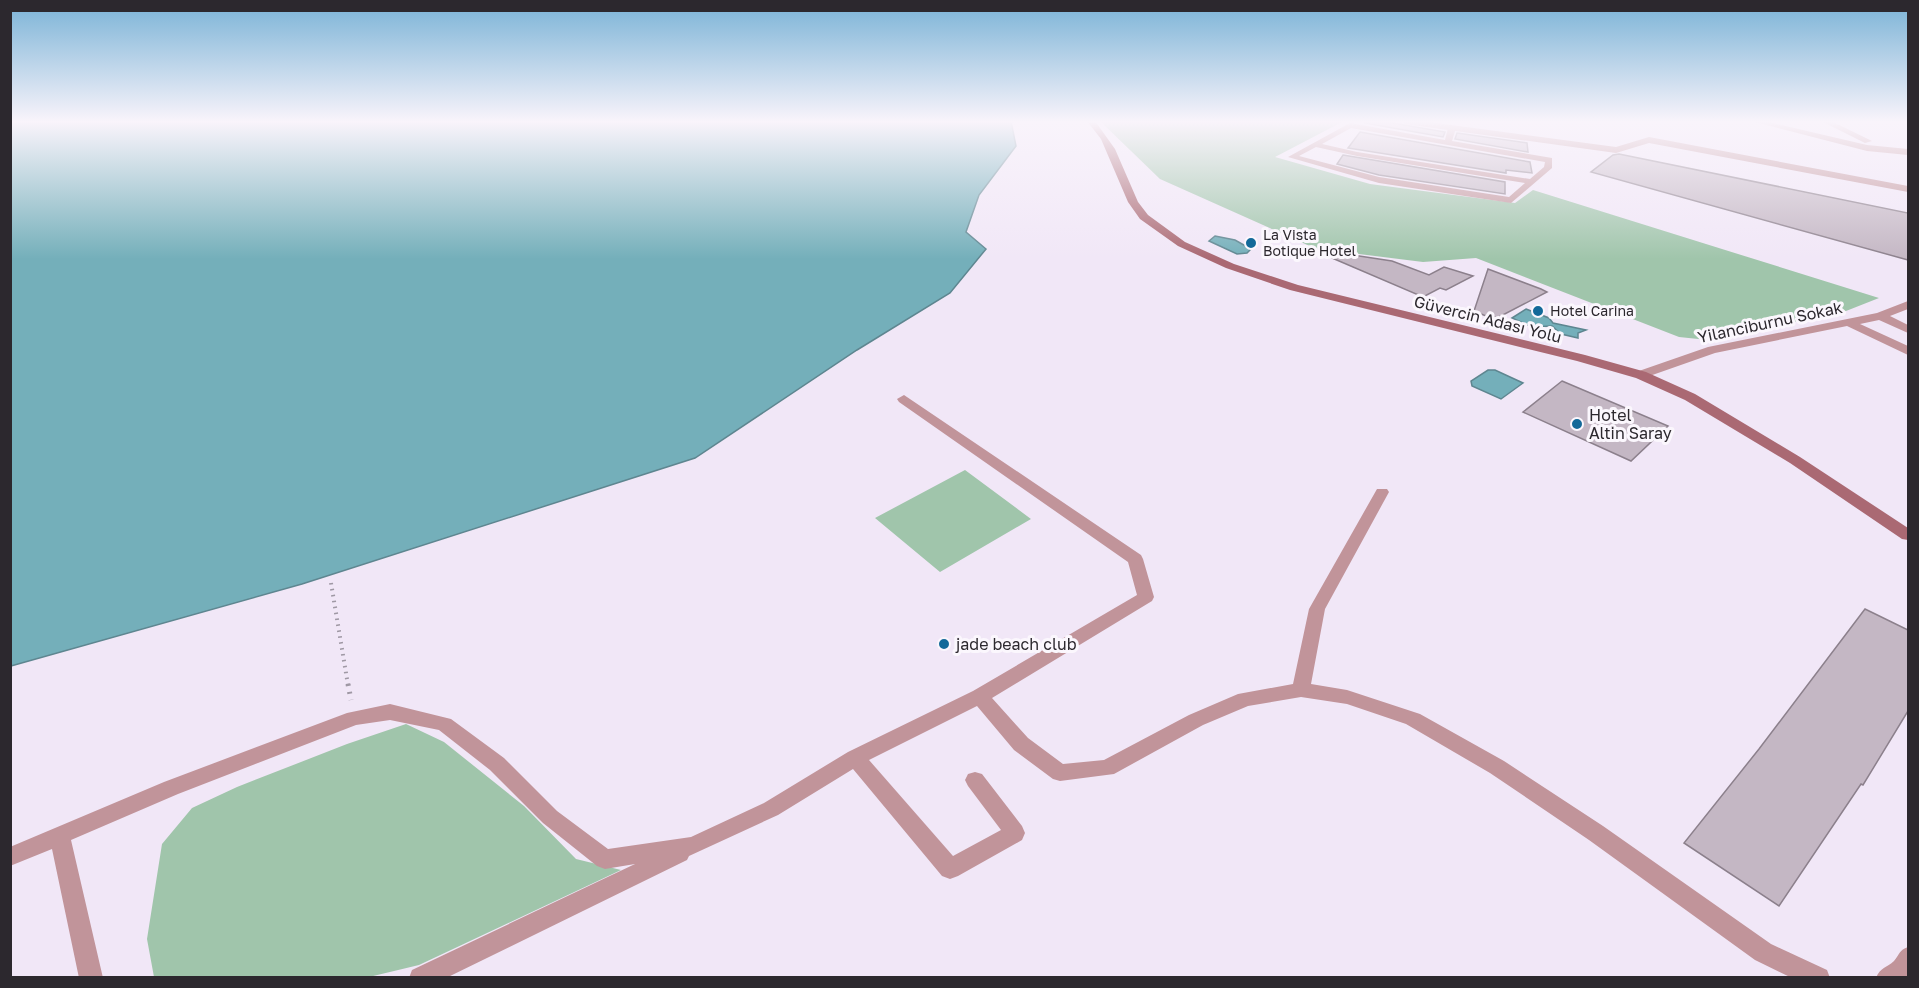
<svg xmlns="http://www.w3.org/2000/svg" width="1919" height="988" font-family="'Golos Text',sans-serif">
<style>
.green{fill:#a0c5ab}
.water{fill:#74afba;stroke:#5e8690;stroke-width:1.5}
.building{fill:#c4b7c4;stroke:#8c808c;stroke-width:1.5}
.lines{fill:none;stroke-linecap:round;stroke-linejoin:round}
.path-far1{stroke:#9f98a4;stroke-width:4;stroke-dasharray:1.5 4.5;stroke-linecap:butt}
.path{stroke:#9f98a4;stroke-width:5;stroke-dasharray:2 6;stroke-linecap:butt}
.lane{fill:#c1949a;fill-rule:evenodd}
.street{fill:#c1949a;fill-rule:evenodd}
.secondary{fill:#aa6973;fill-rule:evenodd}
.poi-dot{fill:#136999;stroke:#fbf7fd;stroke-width:2}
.labels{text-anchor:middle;stroke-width:6;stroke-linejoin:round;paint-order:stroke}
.far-poi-label{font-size:14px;fill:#2c282e;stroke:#fbf7fd;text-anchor:start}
.street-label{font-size:16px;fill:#2c282e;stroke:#fbf7fd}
.poi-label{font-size:16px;fill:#2c282e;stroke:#fbf7fd;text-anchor:start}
</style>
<rect width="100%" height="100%" fill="#f1e7f7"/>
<path class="green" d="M 1100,121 L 1344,121 L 1275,157 L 1370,184 L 1515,203 L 1533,190 L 1879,298 L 1846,311 L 1708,340 L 1679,337 L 1476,258 L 1423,262 L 1351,253 L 1341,260 L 1160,179 Z
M 965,470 L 1031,519 L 940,572 L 875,518 Z
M 406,724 L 444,742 L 524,806 L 576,859 L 621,870 L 419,965 L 369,977 L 154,977 L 147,939 L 162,844 L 192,808 L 237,787 L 347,744 Z"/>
<path class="water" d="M 11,121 L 1011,121 L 1016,146 L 979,195 L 966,232 L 986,249 L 950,293 L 857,350 L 695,458 L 302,584 L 11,666 Z
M 1215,236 L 1235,240 L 1251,249 L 1247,253 L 1237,254 L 1209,241 Z
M 1526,309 L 1549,318 L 1553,323 L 1586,330 L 1578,333 L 1578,338 L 1561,334 L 1552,326 L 1532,327 L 1512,318 Z
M 1488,370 L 1495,370 L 1523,383 L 1501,399 L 1472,386 L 1471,381 Z"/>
<path class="building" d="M 1367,121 L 1381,121 L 1445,132 L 1443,137 L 1365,123 Z
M 1360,132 L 1530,162 L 1532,173 L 1506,170 L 1506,173 L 1348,148 Z
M 1457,133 L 1527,143 L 1528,152 L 1455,139 Z
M 1619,154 L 1908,213 L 1908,260 L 1591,172 L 1613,155 Z
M 1343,155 L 1505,182 L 1505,194 L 1379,175 L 1337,164 Z
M 1333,252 L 1392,261 L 1429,275 L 1444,267 L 1473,276 L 1446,290 L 1440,288 L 1423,297 L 1332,258 Z
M 1488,269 L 1541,289 L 1547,292 L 1499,317 L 1486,316 L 1474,311 Z
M 1562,381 L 1668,426 L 1631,461 L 1523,412 Z
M 1865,609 L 1908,630 L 1908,711 L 1863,785 L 1861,784 L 1779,906 L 1684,843 L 1759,749 Z"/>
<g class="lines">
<path class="path-far1" d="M 331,583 L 348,685"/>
<path class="path" d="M 348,684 L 351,700"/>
<path class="lane" d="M 1350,123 L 1445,140 L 1448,128 L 1452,126 L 1456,128 L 1452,141 L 1552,158 L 1552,168 L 1511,203 L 1379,183 L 1288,157 ZM 1351,128 L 1545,162 L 1544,167 L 1530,179 L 1357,152 L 1322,144 ZM 1316,147 L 1357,156 L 1525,183 L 1509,197 L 1379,177 L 1299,156 Z"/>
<path class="street" d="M 1401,121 L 1421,121 L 1616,147 L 1649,137 L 1908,186 L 1908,192 L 1649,143 L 1616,153 L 1405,124 Z
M 1751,121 L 1764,121 L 1867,145 L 1908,149 L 1908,155 L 1867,151 Z
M 1821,121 L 1831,121 L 1872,141 L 1865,143 Z
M 1908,301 L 1908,309 L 1890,316 L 1908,325 L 1908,333 L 1879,320 L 1860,324 L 1908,346 L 1908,355 L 1847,326 L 1715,353 L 1641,379 L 1635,375 L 1636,372 L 1708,347 L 1877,313 Z
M 904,395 L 1141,555 L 1143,559 L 1154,597 L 1152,601 L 992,698 L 1028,738 L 1063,764 L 1104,760 L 1189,715 L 1238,694 L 1293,684 L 1309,609 L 1377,489 L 1387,489 L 1389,492 L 1325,609 L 1311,684 L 1347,690 L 1420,714 L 1504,761 L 1603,826 L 1771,944 L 1827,970 L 1830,978 L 1792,978 L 1755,960 L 1589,840 L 1490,773 L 1406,724 L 1347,704 L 1301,697 L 1248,706 L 1203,725 L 1114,774 L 1060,781 L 1053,779 L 1014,750 L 977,706 L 869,760 L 953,856 L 1001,830 L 968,786 L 965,780 L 968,774 L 975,772 L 982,774 L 1022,826 L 1025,833 L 1022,840 L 958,876 L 950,879 L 942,876 L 853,769 L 778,815 L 689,856 L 687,860 L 446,978 L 409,978 L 412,970 L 635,864 L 605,869 L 597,866 L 543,823 L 490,770 L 439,730 L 390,720 L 356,725 L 178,794 L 71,840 L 103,978 L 79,978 L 52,849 L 10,866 L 10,847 L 164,782 L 347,713 L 390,704 L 451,719 L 504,758 L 557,811 L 608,849 L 691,837 L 764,803 L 848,752 L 973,691 L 1137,595 L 1128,562 L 899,402 L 897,399 Z
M 1908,947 L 1908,978 L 1876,978 C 1880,967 1887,968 1894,961 C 1900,954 1899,950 1908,947 Z"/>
<path class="secondary" d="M 1087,121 L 1095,121 L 1115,149 L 1138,202 L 1148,215 L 1185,242 L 1234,264 L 1298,285 L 1585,355 L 1646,372 L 1695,394 L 1800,457 L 1908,528 L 1908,540 L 1902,539 L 1790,463 L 1685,400 L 1636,378 L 1577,361 L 1290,290 L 1226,268 L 1178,246 L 1140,219 L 1128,202 L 1101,139 Z"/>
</g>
<linearGradient id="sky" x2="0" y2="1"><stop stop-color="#79b2d6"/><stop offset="0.47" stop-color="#f9f4fb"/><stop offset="1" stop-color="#f9f4fb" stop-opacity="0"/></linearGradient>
<rect width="1919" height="259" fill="url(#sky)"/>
<g class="poi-dot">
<circle cx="1251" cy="243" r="6"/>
<circle cx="1538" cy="311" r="6"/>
<circle cx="1577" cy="424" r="6"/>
<circle cx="944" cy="644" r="6"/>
</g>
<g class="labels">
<g class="far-poi-label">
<text x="1263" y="240">La Vista<tspan x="1263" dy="16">Botique Hotel</tspan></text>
<text x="1550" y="316">Hotel Carina</text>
</g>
<g class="street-label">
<text transform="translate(1488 319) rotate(14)" y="6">Güvercin Adası Yolu</text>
<text transform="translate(1770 322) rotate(-12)" y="6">Yilanciburnu Sokak</text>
</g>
<g class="poi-label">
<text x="1589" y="421">Hotel<tspan x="1589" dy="18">Altin Saray</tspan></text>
<text x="956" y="650">jade beach club</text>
</g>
</g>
<rect width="1919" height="988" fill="none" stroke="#2c282e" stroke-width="24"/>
</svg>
